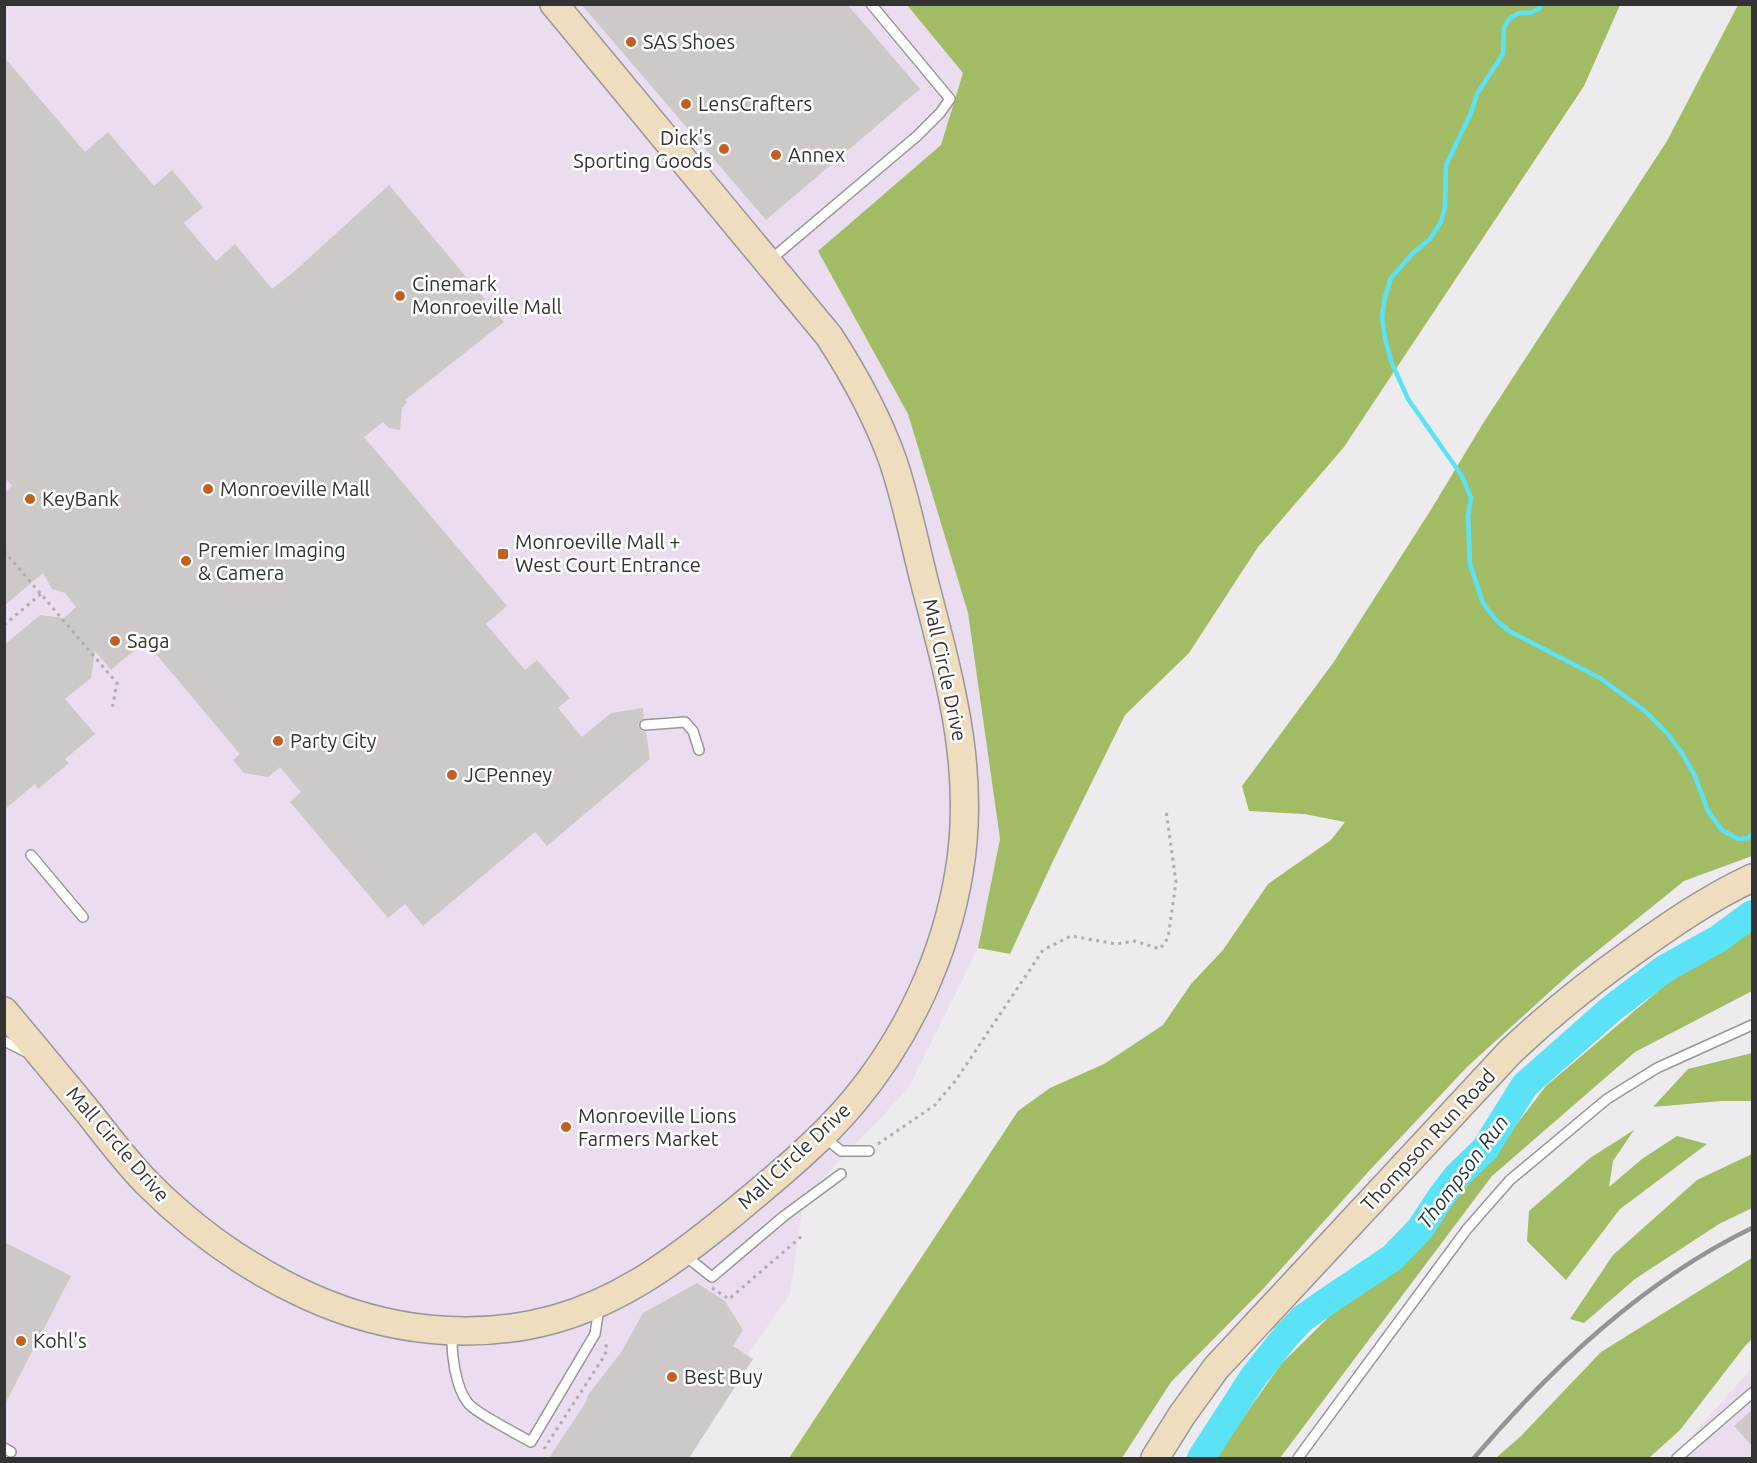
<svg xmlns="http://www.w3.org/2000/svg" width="1757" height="1463" font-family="Ubuntu,sans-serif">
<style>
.commercial{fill:#ebddf0}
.forest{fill:#a1bc64}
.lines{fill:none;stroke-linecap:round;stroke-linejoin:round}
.stream{stroke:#5ce2f7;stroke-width:4.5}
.river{stroke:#5ce2f7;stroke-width:28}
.building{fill:#cdc9c8}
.lane-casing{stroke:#989698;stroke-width:12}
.secondary-casing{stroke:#989698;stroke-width:30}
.path{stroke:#afadaf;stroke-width:3;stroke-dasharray:3 4.5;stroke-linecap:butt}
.lane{stroke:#fff;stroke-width:9}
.secondary{stroke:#efddc0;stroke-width:27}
.rail{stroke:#959395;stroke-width:4.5}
.poi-dot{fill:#c26021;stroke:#fff;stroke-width:2}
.labels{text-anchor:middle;stroke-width:5;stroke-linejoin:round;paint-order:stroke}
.poi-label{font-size:20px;fill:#343334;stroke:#fff;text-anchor:start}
.street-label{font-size:20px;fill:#343334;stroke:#fff}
.water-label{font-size:21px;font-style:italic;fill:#1e3639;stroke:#fff}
</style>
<rect width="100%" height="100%" fill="#eeebee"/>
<path class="commercial" d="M 5,5 L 907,5 L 963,73 L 941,145 L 818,251 L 908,414 L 968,613 L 1000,839 L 978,948 L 908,1089 L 804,1198 L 790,1294 L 676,1458 L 5,1458 Z
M 1752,1368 L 1752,1458 L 1672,1458 Z"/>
<path class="forest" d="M 907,5 L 1620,5 L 1584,86 L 1344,447 L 1258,547 L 1189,653 L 1125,715 L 1053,861 L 1010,954 L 978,948 L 1000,839 L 968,613 L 908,414 L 818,251 L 941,145 L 963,73 Z
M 1738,5 L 1752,5 L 1752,856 L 1684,881 L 1575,969 L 1468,1066 L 1369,1171 L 1264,1288 L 1171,1382 L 1122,1458 L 789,1458 L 1018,1111 L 1050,1088 L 1104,1064 L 1163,1025 L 1191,984 L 1223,950 L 1268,884 L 1331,840 L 1345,822 L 1304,814 L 1249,811 L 1242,786 L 1333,663 L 1432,508 L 1482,425 L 1667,141 Z
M 1752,925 L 1752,991 L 1635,1052 L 1492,1176 L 1280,1458 L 1215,1458 L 1281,1364 L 1336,1310 L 1396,1271 L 1465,1186 L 1503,1142 L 1546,1086 L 1664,986 Z
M 1752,1053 L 1752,1101 L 1721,1101 L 1653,1107 L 1688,1069 Z
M 1634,1130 L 1613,1161 L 1609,1187 L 1642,1159 L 1677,1136 L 1707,1144 L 1620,1209 L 1566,1280 L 1527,1241 L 1529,1211 L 1590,1158 Z
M 1752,1154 L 1752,1208 L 1719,1224 L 1635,1279 L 1584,1323 L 1570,1319 L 1613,1255 L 1697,1180 Z
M 1752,1258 L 1752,1339 L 1745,1346 L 1680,1430 L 1649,1458 L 1496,1458 L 1521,1436 L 1601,1352 Z"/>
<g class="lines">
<path class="stream" d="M 1541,4 L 1540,8 L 1530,13 L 1519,13 L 1510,18 L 1504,27 L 1503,54 L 1477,94 L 1471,113 L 1446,165 L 1445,207 L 1441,222 L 1430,239 L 1413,253 L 1391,278 L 1385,297 L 1382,317 L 1385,338 L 1391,361 L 1408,399 L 1462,476 L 1471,498 L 1468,516 L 1470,564 L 1483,603 L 1496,620 L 1509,631 L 1600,678 L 1645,711 L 1666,732 L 1682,753 L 1695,776 L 1708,811 L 1722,830 L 1738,839 L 1748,838 L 1752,834"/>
<path class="river" d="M 1201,1458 L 1254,1376 L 1286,1336 L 1303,1318 L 1329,1300 L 1392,1258 L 1420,1229 L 1441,1197 L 1457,1176 L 1485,1149 L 1525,1085 L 1611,1009 L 1664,969 L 1718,939 L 1752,914"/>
</g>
<path class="building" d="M 581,4 L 847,4 L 920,89 L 766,220 Z
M 4,57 L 85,152 L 108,132 L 154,186 L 172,170 L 203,207 L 184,223 L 216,261 L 235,244 L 272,289 L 296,270 L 389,185 L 504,322 L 405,400 L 407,402 L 402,408 L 400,430 L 389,428 L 383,422 L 364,437 L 507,606 L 486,624 L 525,670 L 537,660 L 570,698 L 558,708 L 582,737 L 611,713 L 643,708 L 644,718 L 639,722 L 638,726 L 642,731 L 646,732 L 650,759 L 547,846 L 535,832 L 423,926 L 405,904 L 388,918 L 290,802 L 301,792 L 280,767 L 268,777 L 244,773 L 233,760 L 240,754 L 145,641 L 111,670 L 95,651 L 91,678 L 65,699 L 95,734 L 65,759 L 69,763 L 38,789 L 35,784 L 4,810 L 4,645 L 40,615 L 64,618 L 76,607 L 65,593 L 52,589 L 43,573 L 4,606 L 4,493 L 12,486 L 4,477 Z
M 4,1242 L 71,1276 L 4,1406 Z
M 697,1283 L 725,1301 L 743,1330 L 733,1346 L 753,1359 L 689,1458 L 549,1458 L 586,1402 L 588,1395 L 622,1351 L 643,1313 Z
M 1752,1410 L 1752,1446 L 1734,1426 Z"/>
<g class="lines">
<defs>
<path id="lane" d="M 769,261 L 917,136 L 940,113 L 950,99 L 871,4
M 645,725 L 685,722 L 693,731 L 699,750
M 31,855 L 83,917
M 4,1041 L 26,1052
M 823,1136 L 841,1151 L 869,1151
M 686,1253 L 693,1262 L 712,1277 L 784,1216 L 841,1174
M 452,1332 C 451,1352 455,1387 468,1403 C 474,1412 519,1435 531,1442 L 595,1334 L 599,1308
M 4,1448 L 11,1452
M 1298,1458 L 1467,1229 L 1510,1180 L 1607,1099 L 1657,1068 L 1752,1025
M 1677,1458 L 1752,1393"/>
<path id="secondary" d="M 4,1011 C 32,1044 60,1078 88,1112 C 107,1136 126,1162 148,1184 C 194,1230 249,1269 308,1296 C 385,1331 473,1342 555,1319 C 623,1300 677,1259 731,1215 C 774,1179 818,1144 854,1101 C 908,1036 945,956 959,873 C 976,773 951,684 926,588 C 915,546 907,502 893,461 C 877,416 855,376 829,336 L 554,4
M 1155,1458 L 1182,1415 L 1216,1368 L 1510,1052 C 1548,1016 1589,983 1631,953 C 1670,925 1709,898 1752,878"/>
</defs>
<use href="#lane" class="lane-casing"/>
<use href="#secondary" class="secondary-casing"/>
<path class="path" d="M 4,551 L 117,683 L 112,709
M 4,625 L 41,594
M 878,1144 L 935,1105 L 956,1080 L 1043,950 L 1071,936 L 1116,944 L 1135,941 L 1160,949 L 1168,938 L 1176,882 L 1166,810
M 712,1288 L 729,1299 L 802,1236
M 544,1449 L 603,1358 L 607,1350 L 605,1340"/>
<use href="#lane" class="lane"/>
<use href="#secondary" class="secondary"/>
<path class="rail" d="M 1474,1458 C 1552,1367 1643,1281 1752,1228"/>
</g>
<g class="poi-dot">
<circle cx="631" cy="42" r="6"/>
<circle cx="686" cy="104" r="6"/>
<circle cx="724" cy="149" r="6"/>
<circle cx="776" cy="155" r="6"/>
<circle cx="400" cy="296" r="6"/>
<circle cx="208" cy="489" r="6"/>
<circle cx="30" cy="499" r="6"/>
<rect x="497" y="548" width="12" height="12" rx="3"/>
<circle cx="186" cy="561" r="6"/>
<circle cx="115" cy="641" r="6"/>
<circle cx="278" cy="741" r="6"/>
<circle cx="452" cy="775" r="6"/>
<circle cx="566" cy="1127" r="6"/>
<circle cx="21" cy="1341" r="6"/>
<circle cx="672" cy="1377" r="6"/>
</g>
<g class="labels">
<g class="poi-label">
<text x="643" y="49">SAS Shoes</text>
<text x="698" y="111">LensCrafters</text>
<text x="712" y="145" text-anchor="end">Dick's<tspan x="712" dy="23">Sporting Goods</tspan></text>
<text x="788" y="162">Annex</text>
<text x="412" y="291">Cinemark<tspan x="412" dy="23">Monroeville Mall</tspan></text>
<text x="220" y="496">Monroeville Mall</text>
<text x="42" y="506">KeyBank</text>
<text x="515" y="549">Monroeville Mall +<tspan x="515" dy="23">West Court Entrance</tspan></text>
<text x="198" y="557">Premier Imaging<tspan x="198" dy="23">&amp; Camera</tspan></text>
<text x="127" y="648">Saga</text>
<text x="290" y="748">Party City</text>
<text x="464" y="782">JCPenney</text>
<text x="578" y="1123">Monroeville Lions<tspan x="578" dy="23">Farmers Market</tspan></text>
<text x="33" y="1348">Kohl's</text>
<text x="684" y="1384">Best Buy</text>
</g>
<g class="street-label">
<text transform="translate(945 670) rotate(78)" y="7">Mall Circle Drive</text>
<text transform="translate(1428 1140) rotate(-47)" y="7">Thompson Run Road</text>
<text transform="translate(118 1144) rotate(49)" y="7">Mall Circle Drive</text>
<text transform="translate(794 1156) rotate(-43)" y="7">Mall Circle Drive</text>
</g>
<g class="water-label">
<text transform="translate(1463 1172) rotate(-53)" y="7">Thompson Run</text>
</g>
</g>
<rect width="1757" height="1463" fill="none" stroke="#343334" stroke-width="12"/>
</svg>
